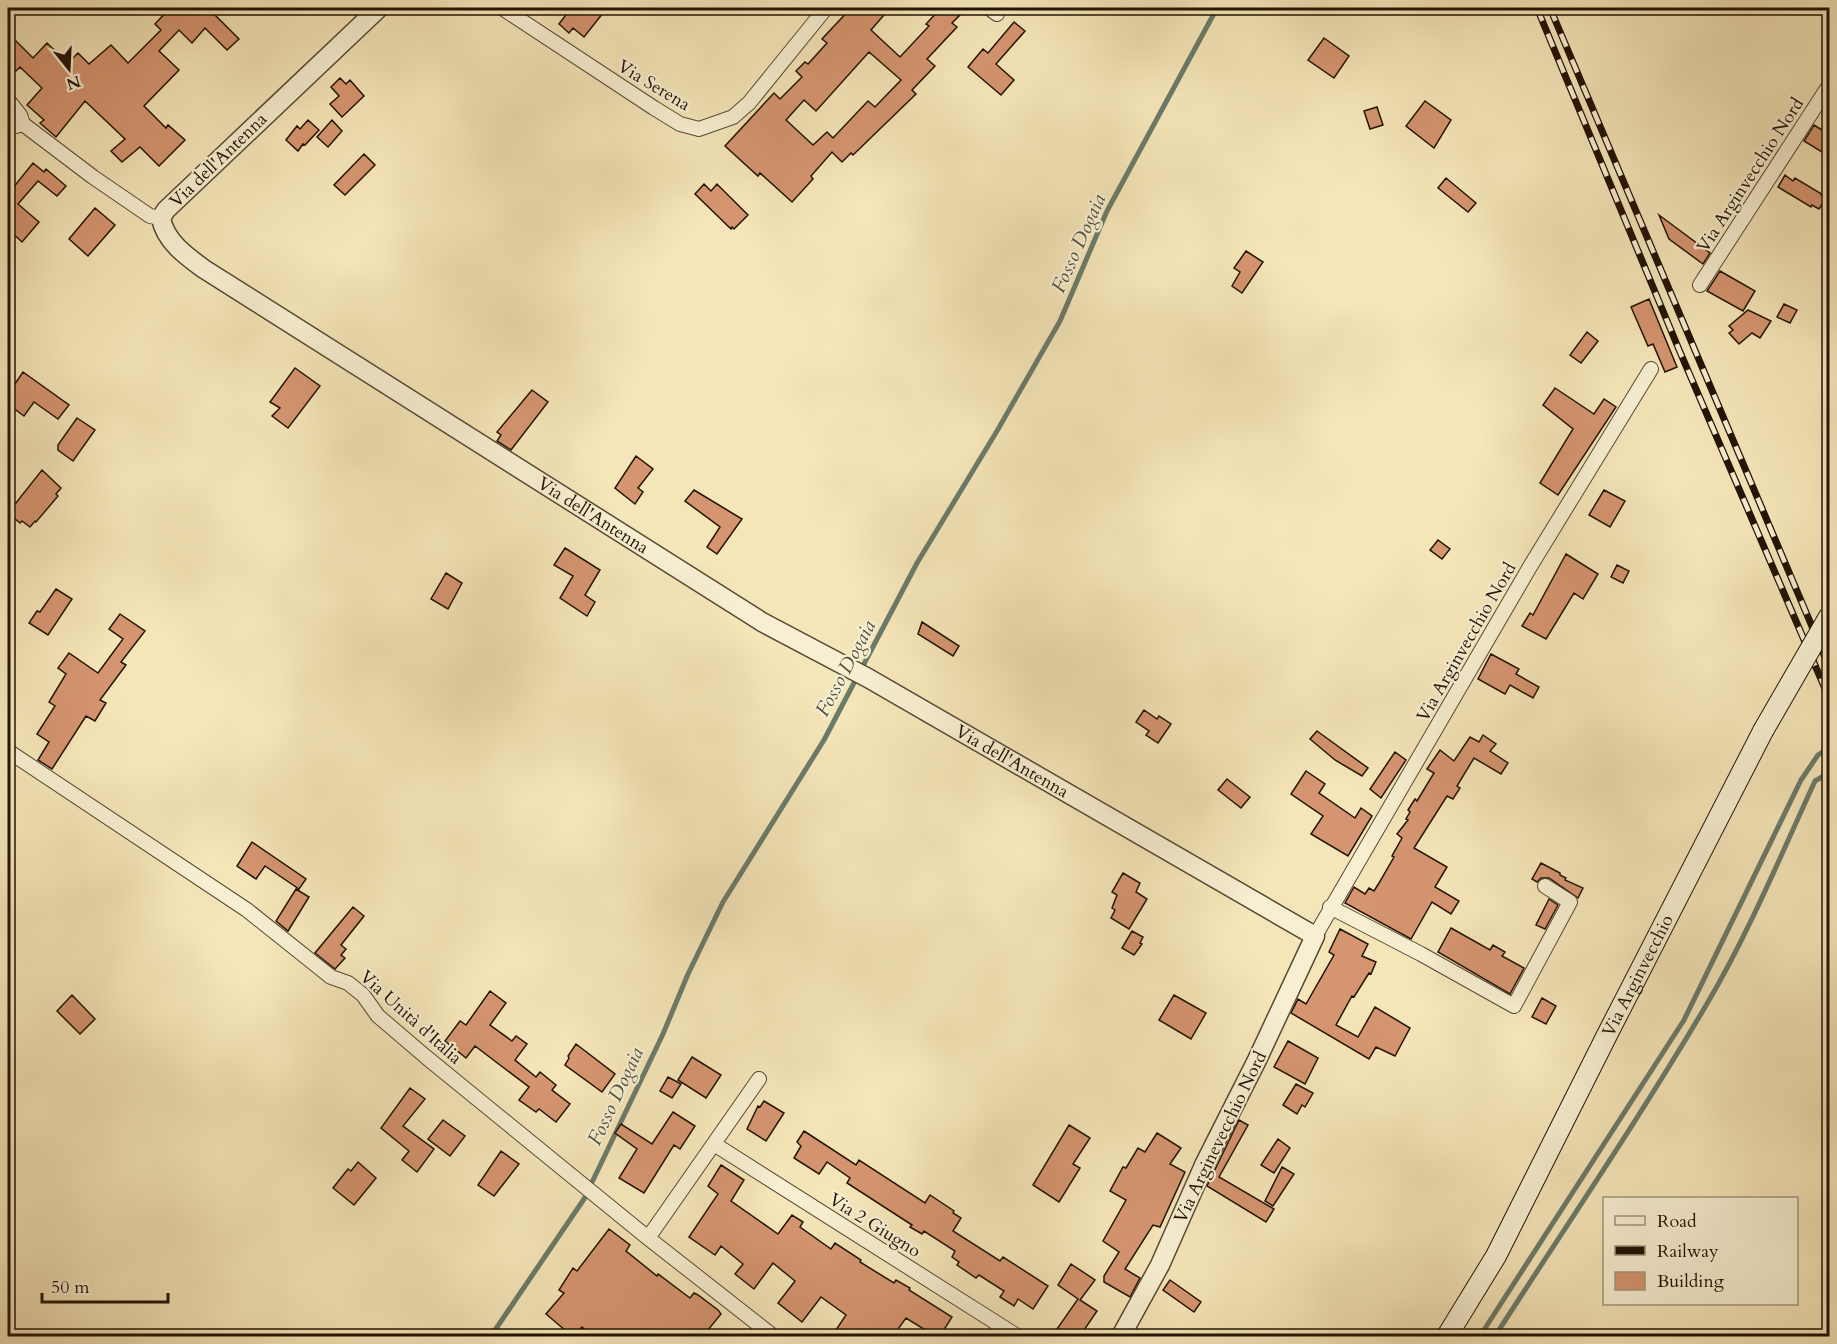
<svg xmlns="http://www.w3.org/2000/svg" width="1837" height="1344" font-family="Cardo,serif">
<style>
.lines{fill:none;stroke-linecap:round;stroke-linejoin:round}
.stream{stroke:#6b7b69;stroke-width:5}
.building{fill:#d59570;stroke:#211305;stroke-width:1.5;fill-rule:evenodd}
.minor-casing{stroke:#564832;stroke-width:16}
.tertiary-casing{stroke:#564832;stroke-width:21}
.secondary-casing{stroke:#211305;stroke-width:22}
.minor{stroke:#f8efd2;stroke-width:14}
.tertiary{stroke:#f8efd2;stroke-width:18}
.secondary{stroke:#f8efd2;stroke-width:20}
.rail-casing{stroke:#211305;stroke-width:7}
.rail{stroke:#f8efd2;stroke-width:4.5;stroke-dasharray:14;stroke-linecap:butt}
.secondary-bridge-casing{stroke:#211305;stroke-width:22;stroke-linecap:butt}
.secondary-bridge{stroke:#f8efd2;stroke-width:20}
.labels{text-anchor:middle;stroke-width:4.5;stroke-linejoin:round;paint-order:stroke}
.street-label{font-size:18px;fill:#211305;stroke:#f8efd2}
.water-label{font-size:20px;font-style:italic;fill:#4c503f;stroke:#f8efd2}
</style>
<rect width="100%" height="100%" fill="#f5e6b9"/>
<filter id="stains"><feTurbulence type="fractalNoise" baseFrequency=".00333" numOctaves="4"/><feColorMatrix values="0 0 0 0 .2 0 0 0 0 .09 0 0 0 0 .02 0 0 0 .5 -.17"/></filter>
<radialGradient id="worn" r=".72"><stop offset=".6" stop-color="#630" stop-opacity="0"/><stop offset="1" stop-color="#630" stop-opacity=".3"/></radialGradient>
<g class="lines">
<path class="stream" d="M 491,1336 L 584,1199 L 663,1034 L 688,974 L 723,902 L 824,740 L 917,563 L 997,431 L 1060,321 L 1107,211 L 1217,8
M 1480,1336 L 1684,1020 L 1801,780 L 1818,755 L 1830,747
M 1495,1336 C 1566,1226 1641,1116 1708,1002 C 1749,932 1781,855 1815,781 L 1830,772"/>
</g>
<path class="building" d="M 170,8 L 222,8 L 215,15 L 239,39 L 227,50 L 205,28 L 192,43 L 179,30 L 159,51 L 179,70 L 144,106 L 166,128 L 168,125 L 185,140 L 159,166 L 140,147 L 122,162 L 111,151 L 125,139 L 85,101 L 56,137 L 40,123 L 44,120 L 27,105 L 42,88 L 20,67 L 15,72 L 8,64 L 8,33 L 33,58 L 47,43 L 68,63 L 78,53 L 89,64 L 111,45 L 128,63 L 161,30 L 155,24 Z
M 571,8 L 607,8 L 584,37 L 573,28 L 569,33 L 559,24 Z
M 851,8 L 890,8 L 871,30 L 900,57 L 929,26 L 926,24 L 941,8 L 955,8 L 961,14 L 952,23 L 957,27 L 927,59 L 935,66 L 912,90 L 916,94 L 853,155 L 851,153 L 842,162 L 832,152 L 811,176 L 813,179 L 792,202 L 760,173 L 758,176 L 725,146 L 774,93 L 780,99 L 802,77 L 796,71 L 805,62 L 808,64 L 827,43 L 822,39 ZM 869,52 L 901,80 L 875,107 L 868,101 L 833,138 L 827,132 L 813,145 L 786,120 L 804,100 L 816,111 Z
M 1014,22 L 1025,31 L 996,64 L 1014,80 L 1001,95 L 968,67 L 983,49 L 988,53 Z
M 1324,38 L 1349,56 L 1334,78 L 1308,60 Z
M 340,78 L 346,84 L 350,80 L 364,96 L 342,117 L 330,104 L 339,96 L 331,87 Z
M 1425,101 L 1451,120 L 1434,148 L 1406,126 Z
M 1377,107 L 1383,125 L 1370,129 L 1364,111 Z
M 308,120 L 319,130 L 305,145 L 303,144 L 298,151 L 286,140 L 297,126 L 300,129 Z
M 332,120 L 342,131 L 328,147 L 317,137 Z
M 1814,125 L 1830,135 L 1830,157 L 1804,141 Z
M 364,154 L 375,165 L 345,195 L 334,185 Z
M 33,163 L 44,172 L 46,169 L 66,186 L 57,196 L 38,181 L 18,204 L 39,222 L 22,242 L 8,229 L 8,194 Z
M 1785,175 L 1793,181 L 1795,178 L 1820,193 L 1825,200 L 1819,209 L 1812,205 L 1811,207 L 1778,187 Z
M 1446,178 L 1476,203 L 1468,212 L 1438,188 Z
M 704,184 L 711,191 L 717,184 L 748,215 L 734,229 L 732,227 L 731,229 L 695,194 Z
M 95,208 L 115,225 L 88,256 L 69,239 Z
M 1659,215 L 1710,253 L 1703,264 L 1669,239 Z
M 1246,251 L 1263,262 L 1242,293 L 1232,286 L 1240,272 L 1234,268 Z
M 1720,271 L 1755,291 L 1743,311 L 1707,291 Z
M 1649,299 L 1677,367 L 1665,372 L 1653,344 L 1648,346 L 1631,307 Z
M 1784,304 L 1797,310 L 1790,323 L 1777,317 Z
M 1748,310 L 1771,321 L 1760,338 L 1752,333 L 1739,344 L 1729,333 L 1733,330 L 1729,326 Z
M 1587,332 L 1598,341 L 1581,363 L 1570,355 Z
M 295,368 L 320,386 L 288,428 L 272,416 L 280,408 L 270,402 Z
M 23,372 L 69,405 L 58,419 L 34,402 L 24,416 L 8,404 L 8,394 Z
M 1555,388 L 1594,414 L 1604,399 L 1616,407 L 1558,495 L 1540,483 L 1573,429 L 1543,405 Z
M 532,390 L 548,402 L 511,450 L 497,441 L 501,435 L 497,432 Z
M 77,418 L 95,430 L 73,461 L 58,450 L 58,445 Z
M 636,456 L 653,469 L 638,488 L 643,492 L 635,504 L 615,488 Z
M 42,470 L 61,488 L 56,494 L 58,496 L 36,522 L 35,521 L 30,527 L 22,521 L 20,523 L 8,513 Z
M 694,490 L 742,519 L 717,554 L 707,547 L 720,527 L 685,501 Z
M 1604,490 L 1625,501 L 1610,527 L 1589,515 Z
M 1438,540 L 1450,549 L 1442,559 L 1430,550 Z
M 565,548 L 600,570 L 585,595 L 595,602 L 587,616 L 560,598 L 573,576 L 554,565 Z
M 1566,554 L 1598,574 L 1583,599 L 1574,593 L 1546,639 L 1522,626 L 1530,613 L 1533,615 Z
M 1617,565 L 1629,571 L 1623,583 L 1611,577 Z
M 446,573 L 462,583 L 448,609 L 431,599 Z
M 56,589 L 72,599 L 48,635 L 29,623 L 37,611 L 40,612 Z
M 120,614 L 145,631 L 121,662 L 126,665 L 100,700 L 106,703 L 95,721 L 86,716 L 52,769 L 38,760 L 49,742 L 37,734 L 55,706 L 49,702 L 66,674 L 58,668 L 69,653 L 98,673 L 123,639 L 109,629 Z
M 922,622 L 959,646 L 953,656 L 918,634 Z
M 1491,654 L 1519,669 L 1516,674 L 1539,687 L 1533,698 L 1510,685 L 1505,694 L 1478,679 Z
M 1144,710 L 1157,719 L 1159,716 L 1171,724 L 1158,743 L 1146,735 L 1149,731 L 1136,722 Z
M 1317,731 L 1368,768 L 1362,776 L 1335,760 L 1310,739 Z
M 1483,735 L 1496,744 L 1490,751 L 1508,763 L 1501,774 L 1474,758 L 1457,786 L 1460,788 L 1453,799 L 1447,796 L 1414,848 L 1447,867 L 1435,887 L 1459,901 L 1451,914 L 1432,902 L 1411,939 L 1345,903 L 1354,887 L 1365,894 L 1369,888 L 1374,891 L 1379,883 L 1394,857 L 1392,856 L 1402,838 L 1397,834 L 1408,820 L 1406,819 L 1410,812 L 1408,810 L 1415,799 L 1417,801 L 1434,773 L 1427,769 L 1440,750 L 1454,761 L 1470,737 L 1479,742 Z
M 1395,752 L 1406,760 L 1381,798 L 1370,789 Z
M 1306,771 L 1325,784 L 1319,793 L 1355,818 L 1361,808 L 1372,816 L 1348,856 L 1311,834 L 1323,816 L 1291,794 Z
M 1227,779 L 1250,797 L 1241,808 L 1218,790 Z
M 252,842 L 306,879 L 299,889 L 265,866 L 256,879 L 237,866 Z
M 1541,863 L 1560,873 L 1560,875 L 1566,878 L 1565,880 L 1583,888 L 1578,898 L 1549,878 L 1541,878 L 1537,882 L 1532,879 Z
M 1123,873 L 1140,883 L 1136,892 L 1147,899 L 1129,929 L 1111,918 L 1115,910 L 1112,908 L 1117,895 L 1112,892 Z
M 296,889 L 309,897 L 288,931 L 276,921 Z
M 1549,899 L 1558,905 L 1545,929 L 1536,925 Z
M 353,907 L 364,916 L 341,945 L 346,949 L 341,955 L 345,958 L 335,969 L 315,953 Z
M 1451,928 L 1490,950 L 1493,945 L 1505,952 L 1502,956 L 1524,968 L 1510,994 L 1438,952 Z
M 1340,929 L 1368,944 L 1362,956 L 1376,962 L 1371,974 L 1369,973 L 1354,997 L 1352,996 L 1336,1025 L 1358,1037 L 1375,1007 L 1410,1028 L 1395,1056 L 1376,1047 L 1369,1059 L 1291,1013 L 1298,999 L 1306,1004 L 1334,955 L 1329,952 Z
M 1132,931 L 1143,937 L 1140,943 L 1142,944 L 1134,955 L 1122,948 Z
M 490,991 L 506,1003 L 490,1025 L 512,1041 L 516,1036 L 527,1044 L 515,1060 L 536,1077 L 540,1072 L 556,1085 L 552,1090 L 570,1104 L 556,1122 L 539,1109 L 536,1112 L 519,1100 L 529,1087 L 475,1046 L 466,1058 L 445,1041 L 460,1021 L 466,1025 Z
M 72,995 L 95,1019 L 80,1034 L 57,1011 Z
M 1174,995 L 1206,1013 L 1191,1039 L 1159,1020 Z
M 1542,998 L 1556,1006 L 1546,1024 L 1532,1017 Z
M 1288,1041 L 1318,1058 L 1305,1084 L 1274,1067 Z
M 576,1044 L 615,1074 L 602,1092 L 565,1065 L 569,1058 L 568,1056 Z
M 692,1057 L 721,1075 L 706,1098 L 678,1080 Z
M 668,1077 L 681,1084 L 672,1098 L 660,1091 Z
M 1296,1084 L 1313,1093 L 1305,1107 L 1302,1105 L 1297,1114 L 1283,1105 Z
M 410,1088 L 425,1099 L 403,1126 L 434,1149 L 417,1172 L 402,1160 L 409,1151 L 381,1128 Z
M 764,1101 L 784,1113 L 766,1141 L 747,1129 L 758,1106 L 760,1107 Z
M 673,1112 L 695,1126 L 680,1149 L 674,1145 L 644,1193 L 619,1178 L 637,1149 L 615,1133 L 621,1124 L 652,1144 Z
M 443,1120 L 465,1136 L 450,1156 L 428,1139 Z
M 1239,1120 L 1248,1125 L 1219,1177 L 1274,1209 L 1266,1222 L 1207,1186 Z
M 1069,1125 L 1090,1138 L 1073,1164 L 1080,1168 L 1059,1202 L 1033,1185 Z
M 804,1131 L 856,1165 L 859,1160 L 925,1203 L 930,1195 L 954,1211 L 953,1213 L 961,1218 L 953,1231 L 1000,1261 L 1003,1257 L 1048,1286 L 1033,1309 L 1018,1299 L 1014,1306 L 1000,1297 L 1004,1291 L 979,1275 L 976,1278 L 957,1265 L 959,1262 L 952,1257 L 955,1251 L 924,1231 L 922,1234 L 910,1227 L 912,1225 L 847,1183 L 850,1178 L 827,1162 L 819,1174 L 794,1158 L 801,1146 L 797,1142 Z
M 1157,1133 L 1181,1148 L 1170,1164 L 1185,1172 L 1160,1227 L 1153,1225 L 1125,1269 L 1140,1278 L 1130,1297 L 1104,1282 L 1104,1276 L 1119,1252 L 1103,1241 L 1126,1200 L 1110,1191 L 1123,1167 L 1126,1168 L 1138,1148 L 1145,1152 Z
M 1278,1139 L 1290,1148 L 1274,1173 L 1261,1165 Z
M 501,1151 L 519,1164 L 494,1196 L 478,1185 Z
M 358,1162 L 376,1178 L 354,1205 L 333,1188 L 348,1169 L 351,1171 Z
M 721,1165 L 744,1180 L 731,1201 L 778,1234 L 792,1215 L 803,1222 L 800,1227 L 831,1249 L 835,1243 L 861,1260 L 860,1262 L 894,1283 L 896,1280 L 910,1288 L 909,1290 L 952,1317 L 940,1336 L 935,1336 L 906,1318 L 893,1336 L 832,1336 L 846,1315 L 821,1297 L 802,1322 L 778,1303 L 795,1281 L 773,1263 L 754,1289 L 735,1274 L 743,1264 L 721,1246 L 715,1255 L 689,1237 L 718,1194 L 708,1186 Z
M 1282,1167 L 1294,1174 L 1273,1206 L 1265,1201 Z
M 609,1229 L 630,1245 L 626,1251 L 657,1276 L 658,1274 L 690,1298 L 694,1293 L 698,1295 L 718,1310 L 721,1314 L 703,1336 L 592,1336 L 582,1327 L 574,1336 L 572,1336 L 546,1314 L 564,1293 L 559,1290 L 573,1268 L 577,1271 Z
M 1071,1264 L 1095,1280 L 1080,1300 L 1097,1311 L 1080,1336 L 1068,1336 L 1057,1329 L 1078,1299 L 1058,1285 Z
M 1170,1280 L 1201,1302 L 1194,1312 L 1163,1290 Z"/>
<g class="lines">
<defs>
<path id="minor" d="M 502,8 L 654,108 L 680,124 L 699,129 L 733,117 L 749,103 L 826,8
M 989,8 L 997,14
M 8,100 L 20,115 L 23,124 L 93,177 L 150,216 L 161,218
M 8,128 L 23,124
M 1700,285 L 1830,84
M 8,751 L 247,910 L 331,977 L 348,983 L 363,995 L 378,1016 L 426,1057 L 648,1238 L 773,1336
M 1330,907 L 1421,954 L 1514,1006 L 1570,902 L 1545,886
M 1315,936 L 1531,565 L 1651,369
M 714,1144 L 1017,1336
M 648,1238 L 759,1079"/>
<g id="tertiary">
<path id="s1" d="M 379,8 L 166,210 L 161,218 C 165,241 186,256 204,269 L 762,622 L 868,678 L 1315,936 L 1257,1060 L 1205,1163 L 1160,1265 L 1121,1336"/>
</g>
<g id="secondary">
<path id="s2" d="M 1447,1336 L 1496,1256 L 1608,1033 L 1763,731"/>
</g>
</defs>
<use href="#minor" class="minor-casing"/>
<use href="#tertiary" class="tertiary-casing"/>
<use href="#secondary" class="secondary-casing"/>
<use href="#minor" class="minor"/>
<use href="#tertiary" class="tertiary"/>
<use href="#secondary" class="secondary"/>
<defs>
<path id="rail" d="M 1537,8 L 1680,352 L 1830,700
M 1550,8 L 1830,669"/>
</defs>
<use href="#rail" class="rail-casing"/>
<use href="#rail" class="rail"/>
<defs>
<path id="secondary-bridge" d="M 1763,731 L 1830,615"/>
</defs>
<use href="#secondary-bridge" class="secondary-bridge-casing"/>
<use href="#secondary-bridge" class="secondary-bridge"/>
</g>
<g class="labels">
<g class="street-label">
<text transform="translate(654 85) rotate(31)" y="6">Via Serena</text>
<text transform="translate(218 160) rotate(-44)" y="6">Via dell'Antenna</text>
<text transform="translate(1750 175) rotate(-57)" y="6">Via Arginvecchio Nord</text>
<text dy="6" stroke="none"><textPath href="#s1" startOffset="832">Via dell'Antenna</textPath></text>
<text transform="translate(1466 642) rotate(-60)" y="6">Via Arginvecchio Nord</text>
<text dy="6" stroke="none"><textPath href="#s1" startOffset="1318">Via dell'Antenna</textPath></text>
<text dy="6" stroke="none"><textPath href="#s2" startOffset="408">Via Arginvecchio</textPath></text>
<text transform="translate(411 1017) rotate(42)" y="6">Via Unità d'Italia</text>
<text transform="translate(1220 1137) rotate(-64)" y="6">Via Arginevecchio Nord</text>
<text transform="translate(875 1225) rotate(32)" y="6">Via 2 Giugno</text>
</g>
<g class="water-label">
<text transform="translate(1078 243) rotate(-66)" y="7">Fosso Dogaia</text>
<text transform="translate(845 668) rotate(-62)" y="7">Fosso Dogaia</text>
<text transform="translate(615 1096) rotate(-65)" y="7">Fosso Dogaia</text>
</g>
</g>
<rect width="1837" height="1344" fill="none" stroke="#f5e6b9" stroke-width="30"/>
<rect x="9" y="9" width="1819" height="1326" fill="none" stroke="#211305" stroke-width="3"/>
<rect x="15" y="15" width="1807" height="1314" fill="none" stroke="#211305" stroke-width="1.5"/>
<rect x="1603" y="1197" width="195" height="108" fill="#f8efd2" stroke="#a29780" stroke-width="1.5"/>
<rect x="1615" y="1216" width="30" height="9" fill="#f8efd2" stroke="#a29780" stroke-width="1.5"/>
<text x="1657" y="1227" font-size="18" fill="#211305">Road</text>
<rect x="1615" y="1246" width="30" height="9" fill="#211305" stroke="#a29780" stroke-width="1.5"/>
<text x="1657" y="1257" font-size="18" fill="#211305">Railway</text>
<rect x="1615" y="1272" width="30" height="18" fill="#d59570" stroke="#a29780" stroke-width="1.5"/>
<text x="1657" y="1287" font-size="18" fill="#211305">Building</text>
<g transform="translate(69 69) rotate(162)" stroke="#f8efd2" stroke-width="4.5" paint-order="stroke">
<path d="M0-4.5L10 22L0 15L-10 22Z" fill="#211305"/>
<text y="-9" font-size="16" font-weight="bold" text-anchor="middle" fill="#211305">N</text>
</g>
<path d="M42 1293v9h126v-9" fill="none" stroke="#211305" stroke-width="3"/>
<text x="51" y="1293" font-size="18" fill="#211305" stroke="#f8efd2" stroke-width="4.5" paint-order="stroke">50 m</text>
<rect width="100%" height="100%" filter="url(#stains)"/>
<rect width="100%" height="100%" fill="url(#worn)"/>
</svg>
